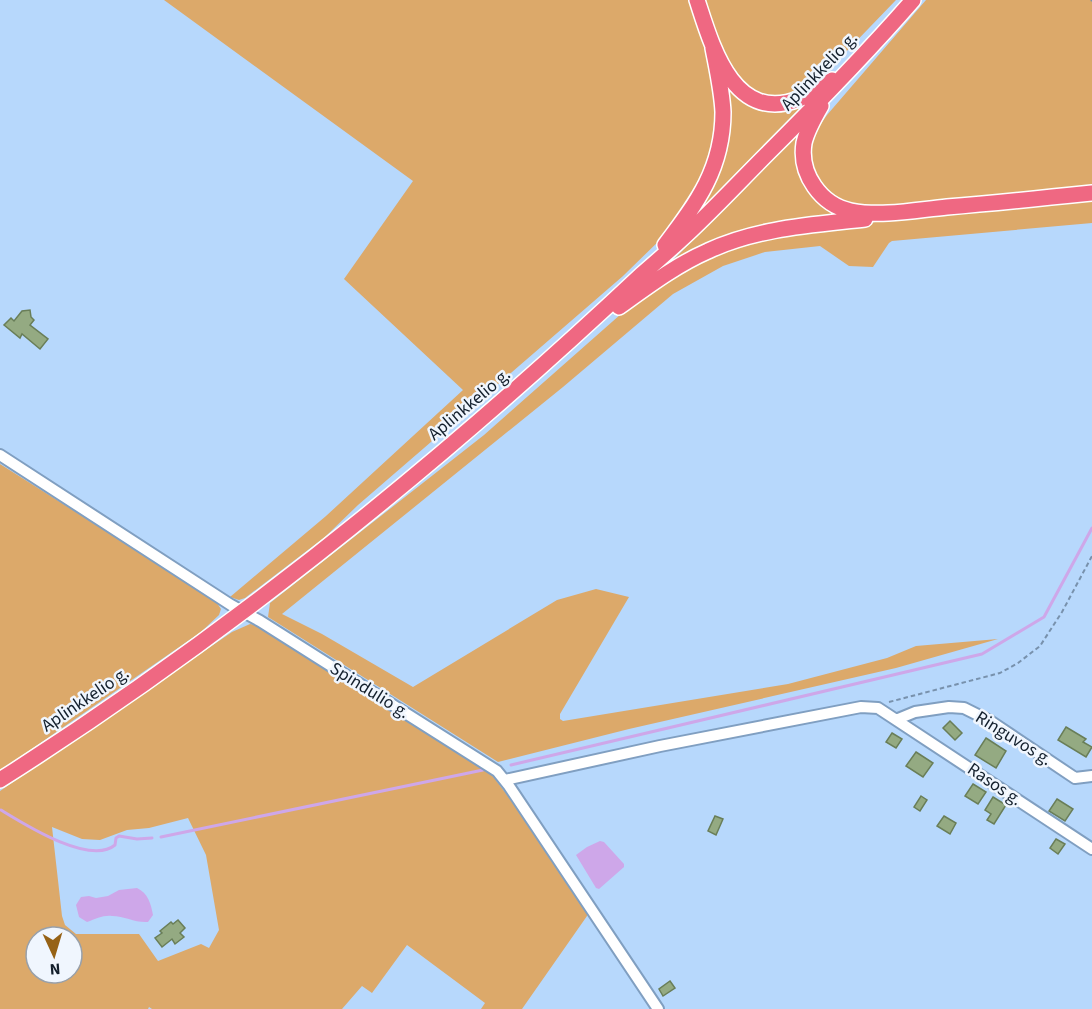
<svg xmlns="http://www.w3.org/2000/svg" width="1092" height="1009" font-family="'Source Sans 3',sans-serif">
<style>
.green{fill:#dca96a;fill-rule:evenodd}
.water{fill:#cea7e9}
.lines{fill:none;stroke-linecap:round;stroke-linejoin:round}
.stream{stroke:#cea7e9;stroke-width:3}
.building{fill:#94aa82;stroke:#697e58;stroke-width:1.5}
.minor-casing{stroke:#809fc1;stroke-width:14}
.highway-casing{stroke:#fff;stroke-width:18}
.path{stroke:#7891ac;stroke-width:2;stroke-dasharray:4.5 3;stroke-linecap:butt}
.minor{stroke:#fff;stroke-width:10}
.highway{stroke:#ef6882;stroke-width:15}
.labels{text-anchor:middle;stroke-width:5;stroke-linejoin:round;paint-order:stroke}
.street-label{font-size:18px;fill:#131f2c;stroke:#f0f6fe}
</style>
<rect width="100%" height="100%" fill="#b7d8fc"/>
<path class="green" d="M 164,0 L 691,0 L 706,47 L 714,79 L 718,133 L 705,179 L 665,235 L 623,276 L 358,505 L 325,537 L 245,598 L 239,600 L 230,597 L 326,516 L 463,390 L 344,279 L 413,181 Z
M 705,0 L 896,0 L 815,84 L 789,97 L 759,95 L 747,88 L 724,59 Z
M 926,0 L 1092,0 L 1092,186 L 880,207 L 839,203 L 813,174 L 809,151 L 815,132 L 827,115 Z
M 724,81 C 729,86 735,93 740,98 C 756,112 782,111 800,108 L 704,206 L 711,188 Z
M 803,130 L 820,203 L 839,216 L 670,263 Z
M 1092,201 L 1092,223 L 892,241 L 889,243 L 873,267 L 849,266 L 820,246 L 765,252 L 723,266 L 673,294 L 563,387 L 282,614 L 322,634 L 413,687 L 557,600 L 596,589 L 629,597 L 560,714 L 560,719 L 563,721 L 788,684 L 887,658 L 916,646 L 998,639 L 896,668 L 629,729 L 498,762 L 268,617 L 270,603 L 484,435 L 621,314 L 665,281 L 728,248 L 771,236 L 898,219 Z
M 0,464 L 215,600 L 221,609 L 219,615 L 201,632 L 0,771 Z
M 250,624 L 256,625 L 269,633 L 481,765 L 492,775 L 511,800 L 587,911 L 587,916 L 522,1009 L 481,1009 L 485,1003 L 407,945 L 372,993 L 362,986 L 342,1009 L 152,1009 L 149,1007 L 148,1009 L 0,1009 L 0,791 L 232,632 ZM 188,818 L 206,855 L 219,930 L 209,948 L 201,944 L 158,961 L 139,934 L 76,934 L 65,925 L 62,916 L 52,827 L 82,839 L 100,840 L 127,830 L 149,828 ZM 36,937 L 72,937 L 72,973 L 36,973 Z"/>
<path class="water" d="M 600,841 L 604,842 L 624,864 L 624,867 L 599,889 L 596,888 L 576,855 L 587,847 Z
M 137,888 C 148,893 151,904 153,915 L 148,922 C 135,923 125,916 112,916 C 103,915 96,919 87,922 L 79,917 L 76,905 L 81,897 L 89,896 L 96,898 L 108,896 L 119,890 Z"/>
<g class="lines">
<path class="stream" d="M 511,765 L 982,654 L 1044,617 L 1092,528
M 1,810 C 24,824 90,866 115,845 L 116,838 L 119,836 L 137,839 L 152,838
M 161,837 L 483,770"/>
</g>
<path class="building" d="M 30,310 L 31,317 L 34,320 L 30,325 L 48,339 L 40,349 L 22,334 L 20,338 L 4,325 L 11,318 L 14,321 L 22,311 Z
M 950,721 L 962,733 L 955,740 L 943,728 Z
M 1066,727 L 1086,739 L 1083,742 L 1092,747 L 1086,757 L 1058,740 Z
M 892,733 L 902,739 L 896,748 L 886,742 Z
M 986,738 L 1006,751 L 996,768 L 975,755 Z
M 916,752 L 933,763 L 923,777 L 906,766 Z
M 973,784 L 986,792 L 978,804 L 965,796 Z
M 921,796 L 927,800 L 920,811 L 914,807 Z
M 993,797 L 1006,805 L 994,824 L 987,820 L 991,814 L 985,810 Z
M 1057,799 L 1073,809 L 1065,821 L 1049,811 Z
M 715,816 L 723,819 L 716,835 L 708,831 Z
M 944,816 L 956,823 L 950,834 L 937,826 Z
M 1056,839 L 1065,844 L 1058,854 L 1050,848 Z
M 178,920 L 185,928 L 180,933 L 184,937 L 175,944 L 172,939 L 162,947 L 155,938 L 162,933 L 160,931 L 171,922 L 173,924 Z
M 670,981 L 675,988 L 663,996 L 659,989 Z"/>
<g class="lines">
<defs>
<path id="minor" d="M 0,455 L 231,605 L 260,621 L 497,771 L 509,786 L 658,1009
M 898,719 L 915,712 L 949,707 L 964,708 L 990,721 L 1075,778 L 1092,776
M 505,780 L 660,746 L 861,707 L 878,708 L 1092,849"/>
<path id="highway" d="M 697,0 C 712,46 733,124 799,99 C 811,95 821,86 832,80
M 821,106 C 814,118 807,130 804,143 C 799,174 821,205 851,211 C 882,217 916,210 947,207 C 995,203 1044,198 1092,193
M 665,245 C 697,203 723,168 723,112 C 722,91 717,69 713,48
M 619,307 C 647,287 676,265 708,251 C 757,228 812,225 865,219
M 0,780 C 230,634 443,461 641,275 C 656,262 671,249 686,235 C 714,209 740,181 767,154 C 817,104 867,53 913,0"/>
</defs>
<use href="#minor" class="minor-casing"/>
<use href="#highway" class="highway-casing"/>
<path class="path" d="M 1091,0 L 1092,1
M 889,702 L 1000,673 L 1018,663 L 1040,646 L 1062,612 L 1092,556"/>
<use href="#minor" class="minor"/>
<use href="#highway" class="highway"/>
</g>
<g class="labels">
<g class="street-label">
<text transform="translate(819 71) rotate(-46)" y="6">Aplinkkelio g.</text>
<text transform="translate(469 404) rotate(-40)" y="6">Aplinkkelio g.</text>
<text transform="translate(370 690) rotate(32)" y="6">Spindulio g.</text>
<text transform="translate(85 699) rotate(-34)" y="6">Aplinkkelio g.</text>
<text transform="translate(1014 738) rotate(32)" y="6">Ringuvos g.</text>
<text transform="translate(995 784) rotate(34)" y="6">Rasos g.</text>
</g>
</g>
<g transform="translate(54 955) rotate(176)"><circle r="28" fill="#f0f6fe" stroke="#98a0aa" stroke-width="1.5"/>
<path d="M0-4.5L10 22L0 15L-10 22Z" fill="#966216"/>
<text y="-9" font-size="16" font-weight="bold" text-anchor="middle" fill="#131f2c">N</text>
</g>
</svg>
